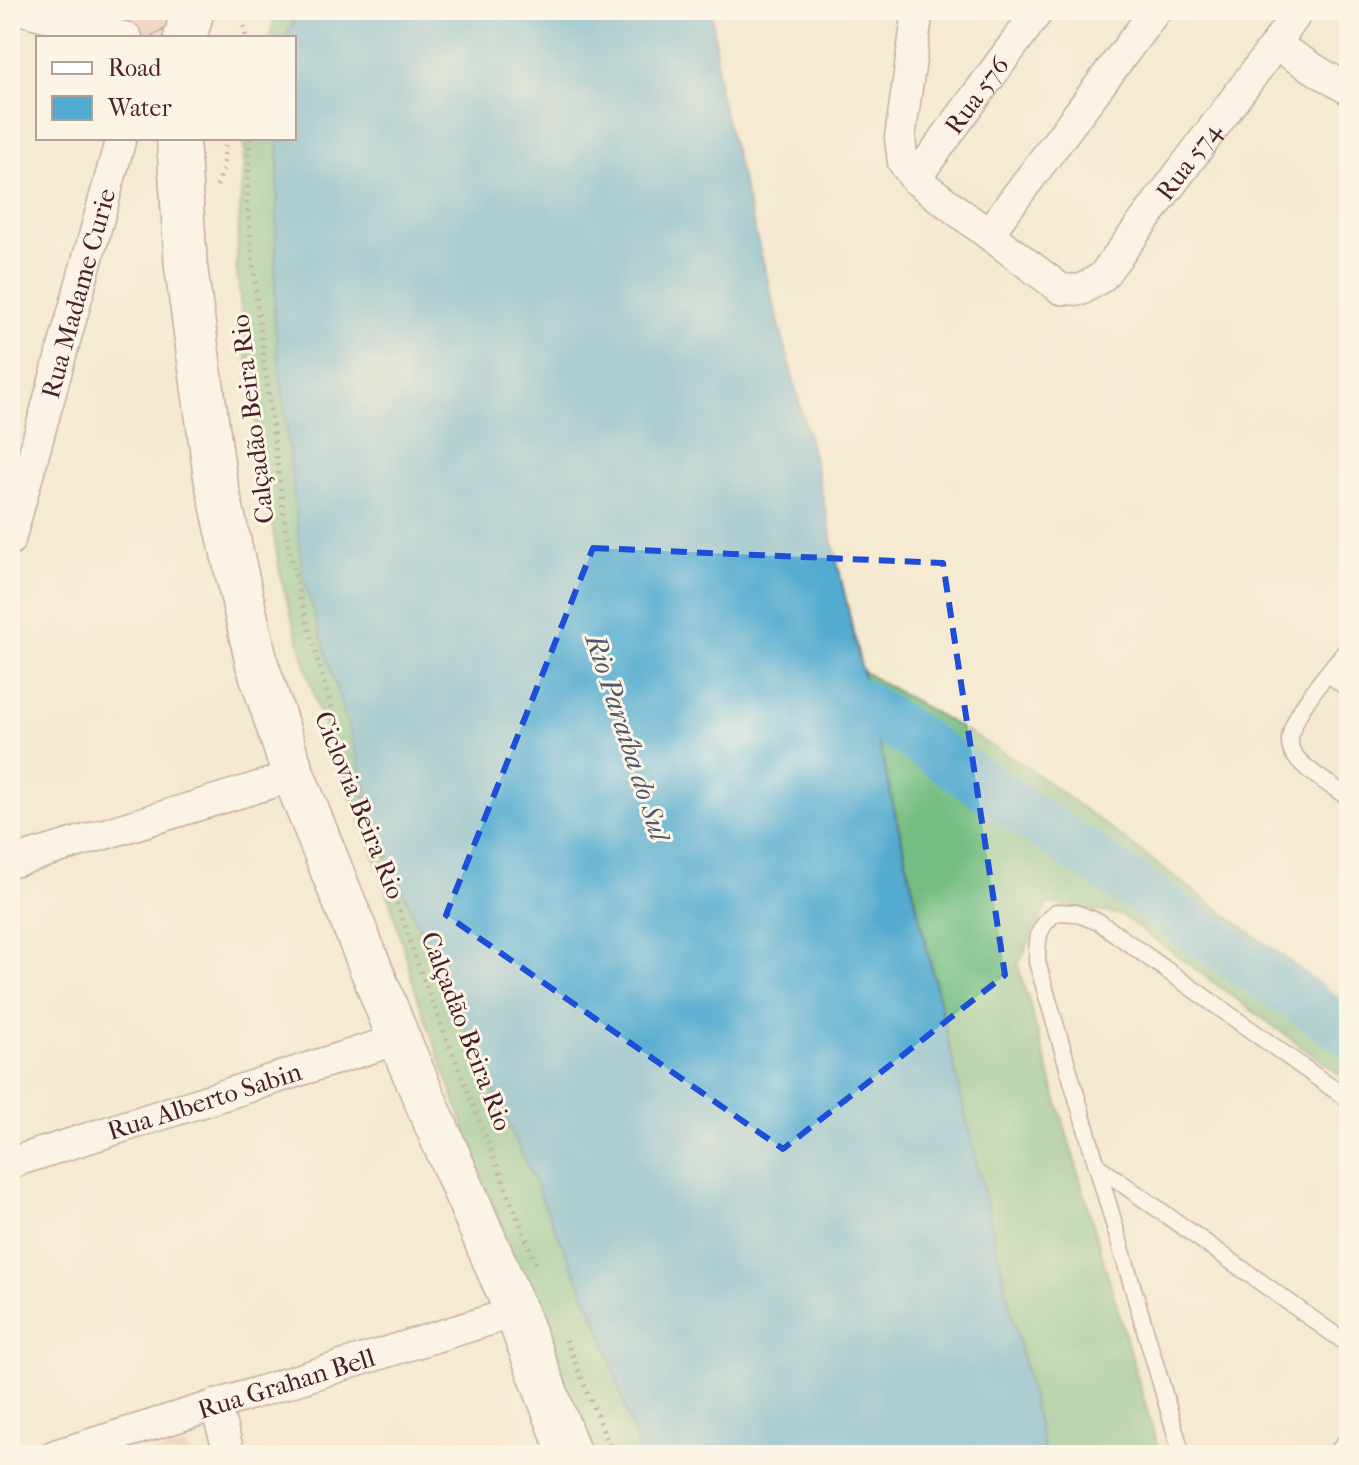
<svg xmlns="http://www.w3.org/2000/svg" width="1359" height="1465" font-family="'IM FELL French Canon',serif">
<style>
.forest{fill:#75bd83;stroke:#606e57;stroke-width:2}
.water{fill:#53abd0;stroke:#4e657e;stroke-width:2}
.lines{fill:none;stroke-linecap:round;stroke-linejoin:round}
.river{stroke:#53abd0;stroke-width:48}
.building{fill:#e6b1a3}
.service-casing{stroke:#866665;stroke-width:19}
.minor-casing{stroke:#866665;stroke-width:33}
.secondary-casing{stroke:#866665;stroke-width:45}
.path{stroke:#866665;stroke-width:5;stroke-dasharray:2 6;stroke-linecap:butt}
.service{stroke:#fff;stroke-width:16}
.minor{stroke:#fff;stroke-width:30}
.secondary{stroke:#fff;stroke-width:42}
.marked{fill:none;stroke:#1d4ed8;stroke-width:6;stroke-dasharray:16 10;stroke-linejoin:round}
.labels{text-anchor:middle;stroke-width:6;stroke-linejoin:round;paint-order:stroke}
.street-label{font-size:26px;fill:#4a1f2b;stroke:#fcf5e5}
.water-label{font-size:28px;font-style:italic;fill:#4e576d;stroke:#fcf5e5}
</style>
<rect width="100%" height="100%" fill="#fcf5e5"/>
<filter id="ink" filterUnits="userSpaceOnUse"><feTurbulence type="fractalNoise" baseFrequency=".0125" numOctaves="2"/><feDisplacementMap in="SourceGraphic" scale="16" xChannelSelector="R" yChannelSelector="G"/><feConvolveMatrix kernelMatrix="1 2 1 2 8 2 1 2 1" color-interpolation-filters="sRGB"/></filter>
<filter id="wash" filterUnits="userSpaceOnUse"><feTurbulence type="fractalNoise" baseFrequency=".006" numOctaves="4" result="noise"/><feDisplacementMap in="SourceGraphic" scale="32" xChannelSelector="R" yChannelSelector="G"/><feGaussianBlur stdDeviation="1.8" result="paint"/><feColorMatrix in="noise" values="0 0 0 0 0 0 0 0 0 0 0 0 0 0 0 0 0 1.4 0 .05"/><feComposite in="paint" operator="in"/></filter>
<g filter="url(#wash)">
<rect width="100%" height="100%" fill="#f6e9d1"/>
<path class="forest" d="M 274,10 L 307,10 L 386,853 L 602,1332 L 640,1455 L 584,1455 L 417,996 L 386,887 L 319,713 L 281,579 L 253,405 L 236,267 L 245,138 L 294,138 L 294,38 L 269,38 L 273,26 Z
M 862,671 L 1023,764 L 1349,1006 L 1349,1081 L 1121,915 L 1048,903 L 1018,965 L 1160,1455 L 1045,1455 Z"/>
<path class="water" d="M 300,10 L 712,10 L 719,92 L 814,459 L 862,671 L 1045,1455 L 640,1455 L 602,1332 L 386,853 L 303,577 L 274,317 L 279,138 L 294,138 L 294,38 L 285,38 Z"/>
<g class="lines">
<path class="river" d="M 814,675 L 886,719 L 1349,1032"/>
</g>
<g id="blocks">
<path class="building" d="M 45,10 L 180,10 L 169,27 L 148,38 L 97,26 Z
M 187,1445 L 191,1455 L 153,1455 L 153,1454 Z"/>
</g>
</g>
<g filter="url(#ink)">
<use href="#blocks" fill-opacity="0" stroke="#866665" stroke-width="2"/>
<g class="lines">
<defs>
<path id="service" d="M 1349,647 C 1332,668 1282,722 1291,749 C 1297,766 1334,787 1349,798
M 1328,674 L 1349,689
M 1099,1167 L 1349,1345
M 1182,1455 L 1037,962 C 1037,938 1037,928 1056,912 L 1075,913 L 1099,922 L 1349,1100
M 1336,1455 L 1349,1436"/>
<g id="minor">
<path d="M 23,10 L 127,38"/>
<path id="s1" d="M 918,10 L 900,138 L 903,162 L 915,179 L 1061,289 L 1081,290 L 1102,277 L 1275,45 L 1299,10"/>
<path d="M 1275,45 L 1349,90"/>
<path id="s2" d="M 915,179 L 1039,10"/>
<path d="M 988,234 L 1156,10"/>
<path id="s3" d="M 10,540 L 121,138"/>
<path d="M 10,863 L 294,776"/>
<path id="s4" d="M 10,1163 L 399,1039"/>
<path d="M 215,1405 L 230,1455"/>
<path id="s5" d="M 55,1455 L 516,1312"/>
</g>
<path id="secondary" d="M 185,38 L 193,10
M 178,138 L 186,267 L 215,477 L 257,664 L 294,776 L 399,1039 L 516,1312 L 570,1455"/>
</defs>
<use href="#service" class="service-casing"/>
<use href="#minor" class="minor-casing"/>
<use href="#secondary" class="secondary-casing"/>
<path class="path" d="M 245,10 L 244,25 L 246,38
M 250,138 L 247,204 L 260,329 L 287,539 L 301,601 L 343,748 L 421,973 L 536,1264
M 217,186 L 223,168 L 226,138
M 566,1340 L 613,1455"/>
<use href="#service" class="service"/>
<use href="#minor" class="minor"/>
<use href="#secondary" class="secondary"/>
</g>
</g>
<path d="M0 0H1359V1465H0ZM 593,548 L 943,563 L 1005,975 L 783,1149 L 446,915 Z" fill="#f6e9d1" fill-opacity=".55" fill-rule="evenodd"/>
<path class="marked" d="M 593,548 L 943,563 L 1005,975 L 783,1149 L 446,915 Z"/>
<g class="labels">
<g class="street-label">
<text dy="9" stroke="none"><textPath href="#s2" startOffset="104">Rua 576</textPath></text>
<text dy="9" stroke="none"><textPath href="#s1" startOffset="546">Rua 574</textPath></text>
<text dy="9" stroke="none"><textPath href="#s3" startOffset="256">Rua Madame Curie</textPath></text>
<text transform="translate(252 419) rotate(-97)" y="9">Calçadão Beira Rio</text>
<text transform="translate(360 805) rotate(68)" y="9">Ciclovia Beira Rio</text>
<text transform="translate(467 1031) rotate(69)" y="9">Calçadão Beira Rio</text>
<text dy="9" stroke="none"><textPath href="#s4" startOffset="204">Rua Alberto Sabin</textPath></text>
<text dy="9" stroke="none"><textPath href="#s5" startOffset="242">Rua Grahan Bell</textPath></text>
</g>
<g class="water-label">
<text transform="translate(628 737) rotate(72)" y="10">Rio Paraíba do Sul</text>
</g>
</g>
<rect width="1359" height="1465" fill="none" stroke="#fcf5e5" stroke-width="40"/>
<rect x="36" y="36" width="260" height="104" fill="#fcf5e5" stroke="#b59f9b" stroke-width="2"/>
<rect x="52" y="62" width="40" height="12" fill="#ffffff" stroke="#b59f9b" stroke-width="2"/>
<text x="108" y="76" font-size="24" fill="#4a1f2b">Road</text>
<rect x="52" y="96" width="40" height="24" fill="#53abd0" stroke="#b59f9b" stroke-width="2"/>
<text x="108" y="116" font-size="24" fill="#4a1f2b">Water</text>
</svg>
